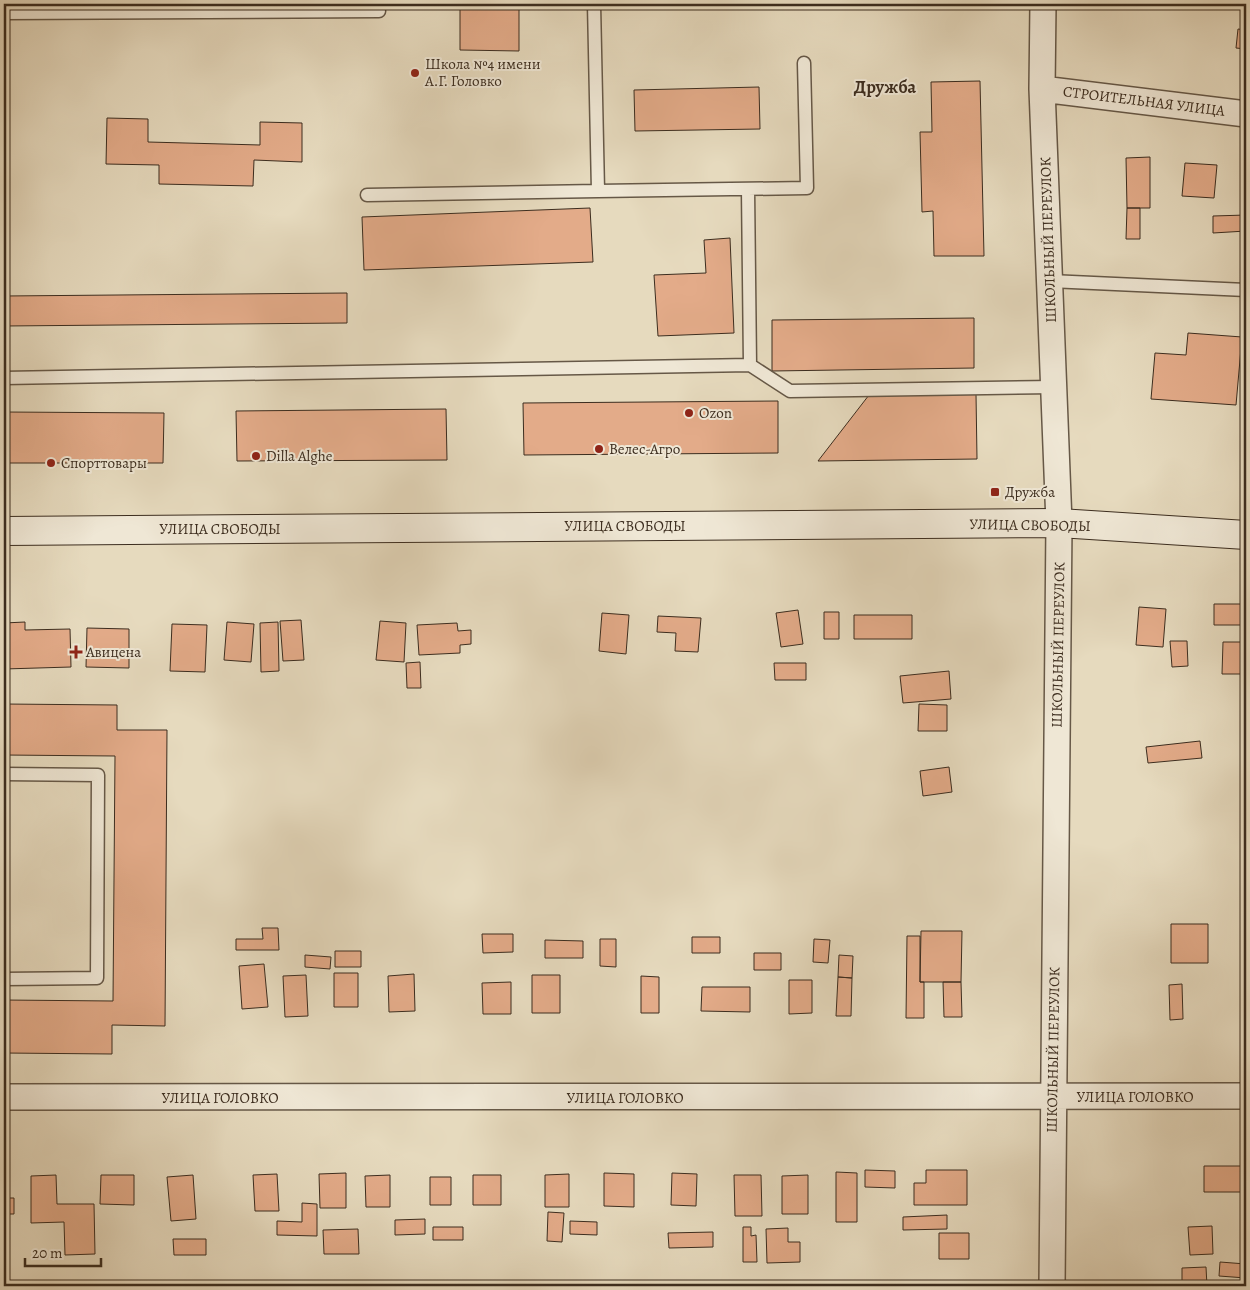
<svg xmlns="http://www.w3.org/2000/svg" width="1250" height="1290" font-family="Alegreya,serif">
<style>
.building{fill:#e3ab89;stroke:#3c2d1f}
.lines{fill:none;stroke-linecap:round;stroke-linejoin:round}
.lane-casing{stroke:#665847;stroke-width:15}
.street-casing{stroke:#665847;stroke-width:28}
.secondary-casing{stroke:#3c2d1f;stroke-width:30}
.lane{stroke:#efe7d5;stroke-width:12}
.street{stroke:#efe7d5;stroke-width:25}
.secondary{stroke:#efe7d5;stroke-width:28}
.poi-dot{fill:#8f2418;stroke:#efe7d5;stroke-width:2}
.labels{text-anchor:middle;stroke-width:4;stroke-linejoin:round;paint-order:stroke}
.poi-label{font-size:15px;fill:#3c2d1f;stroke:#efe7d5;text-anchor:start}
.street-label{font-size:15px;fill:#3c2d1f;stroke:#efe7d5}
.quarter-label{font-size:18px;font-weight:bold;fill:#3c2d1f;stroke:#efe7d5}
</style>
<rect width="100%" height="100%" fill="#e6dabe"/>
<filter id="stains"><feTurbulence type="fractalNoise" baseFrequency=".004" numOctaves="4"/><feColorMatrix values="0 0 0 0 .2 0 0 0 0 .09 0 0 0 0 .02 0 0 0 .5 -.17"/></filter>
<radialGradient id="worn" r=".72"><stop offset=".6" stop-color="#630" stop-opacity="0"/><stop offset="1" stop-color="#630" stop-opacity=".3"/></radialGradient>
<path class="building" d="M 460,4 L 519,4 L 519,51 L 460,50 Z
M 1238,29 L 1246,30 L 1246,49 L 1236,48 Z
M 980,81 L 984,256 L 934,256 L 933,211 L 922,212 L 920,132 L 932,132 L 931,82 Z
M 759,87 L 760,129 L 635,131 L 634,90 Z
M 107,118 L 148,119 L 148,142 L 260,145 L 260,122 L 302,123 L 302,162 L 254,160 L 253,186 L 159,184 L 159,165 L 106,164 Z
M 1150,157 L 1150,208 L 1127,208 L 1126,158 Z
M 1185,163 L 1217,165 L 1214,198 L 1182,196 Z
M 590,208 L 593,262 L 364,270 L 362,217 Z
M 1127,208 L 1140,208 L 1140,239 L 1126,239 Z
M 1246,215 L 1246,231 L 1213,233 L 1213,216 Z
M 730,238 L 734,333 L 658,336 L 654,275 L 706,273 L 704,240 Z
M 347,293 L 347,323 L 4,326 L 4,296 Z
M 974,318 L 974,368 L 772,371 L 772,320 Z
M 1188,333 L 1242,337 L 1236,405 L 1151,399 L 1155,353 L 1186,355 Z
M 976,394 L 977,459 L 818,461 L 869,395 Z
M 778,401 L 778,453 L 524,455 L 523,403 Z
M 446,409 L 447,460 L 237,461 L 236,411 Z
M 4,412 L 164,413 L 163,463 L 4,463 Z
M 1214,604 L 1246,604 L 1246,625 L 1214,625 Z
M 1139,607 L 1166,609 L 1163,647 L 1136,645 Z
M 798,610 L 803,644 L 781,647 L 776,613 Z
M 824,612 L 839,612 L 839,639 L 824,639 Z
M 602,613 L 629,615 L 626,654 L 599,651 Z
M 854,615 L 912,615 L 912,639 L 854,639 Z
M 658,616 L 701,618 L 698,652 L 675,651 L 676,633 L 657,632 Z
M 301,620 L 304,660 L 283,661 L 280,621 Z
M 380,621 L 406,623 L 404,662 L 376,660 Z
M 25,622 L 25,630 L 70,629 L 71,667 L 4,669 L 4,623 Z
M 227,622 L 254,624 L 251,662 L 224,660 Z
M 278,622 L 279,671 L 261,672 L 260,623 Z
M 457,623 L 458,631 L 471,630 L 471,644 L 460,645 L 460,653 L 419,655 L 417,625 Z
M 172,624 L 207,625 L 205,672 L 170,671 Z
M 87,628 L 129,629 L 129,668 L 86,667 Z
M 1170,641 L 1187,641 L 1188,666 L 1172,667 Z
M 1223,642 L 1242,642 L 1242,674 L 1222,674 Z
M 420,662 L 421,688 L 407,688 L 406,663 Z
M 774,663 L 806,663 L 806,680 L 775,680 Z
M 949,671 L 951,699 L 903,703 L 900,676 Z
M 4,704 L 117,705 L 117,730 L 167,730 L 165,1026 L 112,1025 L 112,1054 L 4,1053 L 4,1000 L 113,1001 L 115,756 L 4,755 Z
M 919,704 L 947,705 L 947,731 L 918,731 Z
M 1200,741 L 1202,758 L 1148,763 L 1146,747 Z
M 949,767 L 952,792 L 923,796 L 920,771 Z
M 1171,924 L 1208,924 L 1208,963 L 1171,963 Z
M 262,928 L 278,928 L 279,950 L 236,950 L 236,939 L 263,939 Z
M 921,931 L 962,931 L 961,982 L 920,982 Z
M 482,934 L 513,934 L 513,952 L 483,953 Z
M 907,936 L 920,936 L 920,982 L 924,982 L 924,1018 L 906,1018 Z
M 692,937 L 720,937 L 720,953 L 692,953 Z
M 600,939 L 616,939 L 616,967 L 600,966 Z
M 814,939 L 830,940 L 828,963 L 813,962 Z
M 545,940 L 583,941 L 583,958 L 545,958 Z
M 335,951 L 361,951 L 361,967 L 335,967 Z
M 754,953 L 781,953 L 781,970 L 754,970 Z
M 305,955 L 331,957 L 330,969 L 305,967 Z
M 839,955 L 853,956 L 852,978 L 838,977 Z
M 264,964 L 268,1007 L 242,1009 L 239,966 Z
M 334,973 L 358,973 L 358,1007 L 334,1007 Z
M 414,974 L 415,1011 L 389,1012 L 388,976 Z
M 306,975 L 308,1016 L 285,1017 L 283,976 Z
M 532,975 L 560,975 L 560,1013 L 532,1013 Z
M 641,976 L 659,977 L 659,1013 L 641,1013 Z
M 838,977 L 852,978 L 851,1016 L 836,1016 Z
M 789,980 L 812,980 L 812,1013 L 789,1014 Z
M 511,982 L 511,1014 L 483,1014 L 482,983 Z
M 943,982 L 961,982 L 962,1017 L 944,1017 Z
M 1182,984 L 1183,1019 L 1170,1020 L 1169,985 Z
M 702,987 L 750,987 L 750,1012 L 701,1011 Z
M 1204,1166 L 1246,1166 L 1246,1192 L 1204,1192 Z
M 865,1170 L 895,1171 L 895,1188 L 865,1187 Z
M 926,1170 L 967,1170 L 967,1205 L 914,1205 L 914,1183 L 926,1183 Z
M 836,1172 L 857,1173 L 857,1222 L 836,1222 Z
M 346,1173 L 346,1208 L 320,1208 L 319,1174 Z
M 604,1173 L 634,1174 L 634,1207 L 604,1206 Z
M 672,1173 L 697,1174 L 696,1206 L 671,1205 Z
M 277,1174 L 279,1211 L 255,1211 L 253,1175 Z
M 569,1174 L 569,1207 L 545,1207 L 545,1175 Z
M 56,1175 L 57,1204 L 94,1204 L 95,1254 L 65,1255 L 64,1222 L 31,1223 L 31,1176 Z
M 101,1175 L 134,1175 L 134,1205 L 100,1204 Z
M 193,1175 L 196,1219 L 171,1221 L 167,1177 Z
M 390,1175 L 390,1207 L 366,1207 L 365,1176 Z
M 473,1175 L 501,1175 L 501,1205 L 473,1205 Z
M 734,1175 L 761,1175 L 762,1216 L 735,1216 Z
M 808,1175 L 808,1214 L 782,1214 L 782,1176 Z
M 430,1177 L 451,1177 L 451,1205 L 430,1205 Z
M 4,1198 L 14,1198 L 14,1214 L 4,1214 Z
M 302,1203 L 317,1204 L 317,1236 L 277,1235 L 277,1221 L 302,1222 Z
M 548,1212 L 564,1213 L 562,1242 L 547,1241 Z
M 947,1215 L 947,1229 L 903,1230 L 903,1217 Z
M 425,1219 L 425,1234 L 395,1235 L 395,1220 Z
M 570,1221 L 597,1222 L 597,1235 L 570,1234 Z
M 1212,1226 L 1213,1254 L 1190,1255 L 1188,1227 Z
M 433,1227 L 463,1227 L 463,1240 L 433,1240 Z
M 743,1227 L 751,1227 L 751,1236 L 756,1235 L 757,1262 L 743,1262 Z
M 788,1228 L 788,1242 L 800,1242 L 800,1262 L 767,1263 L 766,1229 Z
M 358,1229 L 359,1254 L 324,1254 L 323,1230 Z
M 713,1232 L 713,1247 L 669,1248 L 668,1233 Z
M 939,1233 L 969,1233 L 969,1259 L 939,1259 Z
M 173,1239 L 206,1239 L 206,1255 L 174,1255 Z
M 1220,1262 L 1246,1264 L 1246,1278 L 1219,1276 Z
M 1206,1267 L 1207,1286 L 1182,1286 L 1182,1268 Z
M 970,1281 L 970,1286 L 937,1286 L 937,1283 Z
M 69,1282 L 69,1286 L 37,1286 L 37,1283 Z
M 171,1283 L 207,1286 L 171,1286 Z"/>
<g class="lines">
<defs>
<path id="lane" d="M 4,13 L 379,11
M 748,189 L 750,365
M 598,191 L 807,188 L 804,63
M 367,195 L 598,191 L 594,4
M 1050,281 L 1246,290
M 4,378 L 750,365 L 790,391 L 1054,387
M 4,774 L 98,775 L 97,978 L 4,979"/>
<path id="street" d="M 1043,4 L 1042,89 L 1059,523 L 1052,1286
M 1042,89 L 1246,114
M 4,1097 L 1246,1096"/>
<path id="secondary" d="M 4,531 L 1059,523 L 1246,535"/>
</defs>
<use href="#lane" class="lane-casing"/>
<use href="#street" class="street-casing"/>
<use href="#secondary" class="secondary-casing"/>
<use href="#lane" class="lane"/>
<use href="#street" class="street"/>
<use href="#secondary" class="secondary"/>
</g>
<g class="poi-dot">
<circle cx="415" cy="73" r="5"/>
<circle cx="689" cy="413" r="5"/>
<circle cx="599" cy="449" r="5"/>
<circle cx="256" cy="456" r="5"/>
<circle cx="51" cy="463" r="5"/>
<rect x="990" y="487" width="10" height="10" rx="2.5"/>
<path d="M73.5 644.5h5v5h5v5h-5v5h-5v-5h-5v-5h5z"/>
</g>
<g class="labels">
<g class="poi-label">
<text x="425" y="69">Школа №4 имени<tspan x="425" dy="17">А.Г. Головко</tspan></text>
<text x="699" y="418">Ozon</text>
<text x="609" y="454">Велес-Агро</text>
<text x="266" y="461">Dilla Alghe</text>
<text x="61" y="468">Спорттовары</text>
<text x="1005" y="497">Дружба</text>
<text x="86" y="657">Авицена</text>
</g>
<g class="street-label">
<text transform="translate(1144 101) rotate(7)" y="5">СТРОИТЕЛЬНАЯ УЛИЦА</text>
<text transform="translate(1048 240) rotate(-92)" y="5">ШКОЛЬНЫЙ ПЕРЕУЛОК</text>
<text transform="translate(1030 525) rotate(1)" y="5">УЛИЦА СВОБОДЫ</text>
<text x="625" y="531">УЛИЦА СВОБОДЫ</text>
<text x="220" y="534">УЛИЦА СВОБОДЫ</text>
<text transform="translate(1058 645) rotate(-89)" y="5">ШКОЛЬНЫЙ ПЕРЕУЛОК</text>
<text transform="translate(1053 1050) rotate(-89)" y="5">ШКОЛЬНЫЙ ПЕРЕУЛОК</text>
<text x="1135" y="1102">УЛИЦА ГОЛОВКО</text>
<text x="220" y="1103">УЛИЦА ГОЛОВКО</text>
<text x="625" y="1103">УЛИЦА ГОЛОВКО</text>
</g>
<g class="quarter-label">
<text x="885" y="93">Дружба</text>
</g>
</g>
<rect width="1250" height="1290" fill="none" stroke="#e6dabe" stroke-width="20"/>
<rect x="5" y="5" width="1240" height="1280" fill="none" stroke="#3c2d1f" stroke-width="2.5"/>
<rect x="10" y="10" width="1230" height="1270" fill="none" stroke="#3c2d1f"/>
<path d="M25 1258v8h76v-8" fill="none" stroke="#3c2d1f" stroke-width="2.5"/>
<text x="32" y="1258" font-size="15" fill="#3c2d1f" stroke="#efe7d5" stroke-width="4" paint-order="stroke">20 m</text>
<rect width="100%" height="100%" filter="url(#stains)"/>
<rect width="100%" height="100%" fill="url(#worn)"/>
</svg>
